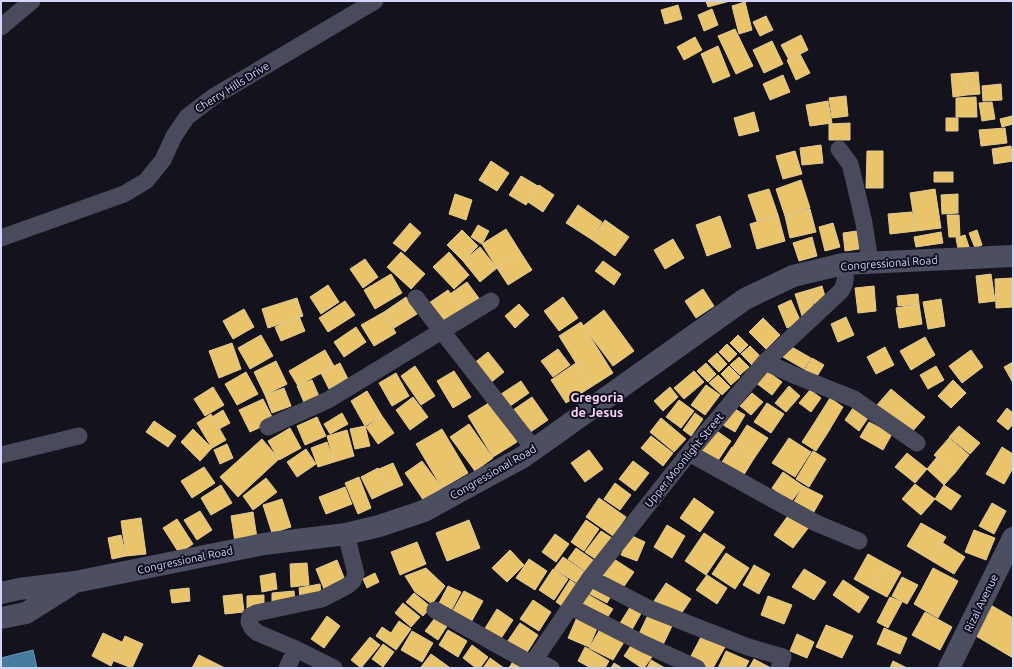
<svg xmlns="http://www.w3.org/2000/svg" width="1014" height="669" font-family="Ubuntu,sans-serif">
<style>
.homes{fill:#e9c46a;stroke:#e2c995}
.public{fill:#457b9d;stroke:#7096b9}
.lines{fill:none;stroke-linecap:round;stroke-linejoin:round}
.street{stroke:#494a5b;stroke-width:17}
.secondary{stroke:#4c4e61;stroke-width:22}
.labels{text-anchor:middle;stroke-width:4;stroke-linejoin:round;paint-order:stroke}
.street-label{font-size:11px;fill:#d3d4fa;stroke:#100f1f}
.quarter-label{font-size:13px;font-weight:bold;fill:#fad4f2;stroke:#100f1f}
</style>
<rect width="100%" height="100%" fill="#14121c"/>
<path class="homes" d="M 706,1 L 730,1 L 708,7 Z
M 745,2 L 752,30 L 739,34 L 732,6 Z
M 678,5 L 682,19 L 665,24 L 661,10 Z
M 712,9 L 718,25 L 704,31 L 698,15 Z
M 766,16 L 773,30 L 760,36 L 753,22 Z
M 735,29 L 753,66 L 736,74 L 718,36 Z
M 801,35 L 808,50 L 789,60 L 781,45 Z
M 695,37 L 702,50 L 684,60 L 677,47 Z
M 772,41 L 783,64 L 764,73 L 753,50 Z
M 718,46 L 730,76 L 713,83 L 701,54 Z
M 800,54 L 810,73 L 796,80 L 787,60 Z
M 978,72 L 980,94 L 967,95 L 965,73 Z
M 965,73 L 967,95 L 953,97 L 951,74 Z
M 783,75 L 790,92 L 770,100 L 763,84 Z
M 1001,84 L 1002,100 L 983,101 L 982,86 Z
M 846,96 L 848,116 L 832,118 L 829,98 Z
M 976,97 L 977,117 L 956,117 L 956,98 Z
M 828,101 L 832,123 L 810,126 L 806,105 Z
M 992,102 L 995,119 L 982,121 L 979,103 Z
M 754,112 L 759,131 L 739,136 L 734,118 Z
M 1012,116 L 1013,124 L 1002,127 L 1000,119 Z
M 946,118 L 958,118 L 958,131 L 946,131 Z
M 850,123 L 850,140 L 829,140 L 829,124 Z
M 1005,128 L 1007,143 L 981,146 L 979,130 Z
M 821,145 L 823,163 L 802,165 L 800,148 Z
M 1011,146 L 1013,161 L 994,164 L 992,149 Z
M 795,151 L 802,174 L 783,179 L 776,156 Z
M 867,151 L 883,151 L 883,188 L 866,188 Z
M 491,161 L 509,173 L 497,191 L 479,180 Z
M 934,172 L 953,172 L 953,182 L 934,182 Z
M 521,176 L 538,186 L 526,205 L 509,195 Z
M 801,180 L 810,208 L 785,216 L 776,189 Z
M 539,185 L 554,195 L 543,212 L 528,202 Z
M 769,189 L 778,215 L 757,221 L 748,195 Z
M 935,189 L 941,228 L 916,231 L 910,193 Z
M 455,194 L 472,200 L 466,220 L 449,214 Z
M 958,194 L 958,213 L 942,214 L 941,195 Z
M 578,205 L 602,222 L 591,239 L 566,223 Z
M 810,209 L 816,232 L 790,238 L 785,216 Z
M 912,212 L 916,231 L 890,234 L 888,214 Z
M 778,215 L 785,241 L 757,249 L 750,224 Z
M 947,215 L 959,215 L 960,237 L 949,237 Z
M 720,216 L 731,247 L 707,256 L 696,225 Z
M 605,220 L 629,237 L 615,256 L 591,239 Z
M 410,223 L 421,233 L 405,252 L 393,243 Z
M 833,223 L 840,247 L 825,251 L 819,227 Z
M 478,225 L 489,231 L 482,244 L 471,237 Z
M 506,229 L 521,253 L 497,268 L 482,244 Z
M 462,230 L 478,246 L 463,261 L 447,245 Z
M 977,230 L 982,245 L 975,248 L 969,233 Z
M 857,231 L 859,249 L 845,251 L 843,233 Z
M 941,232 L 943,243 L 916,247 L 914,237 Z
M 965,235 L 969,247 L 958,249 L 956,238 Z
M 812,237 L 817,256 L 799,261 L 793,243 Z
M 673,239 L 684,258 L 665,269 L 654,250 Z
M 480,247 L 497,268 L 480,282 L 463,261 Z
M 401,252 L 425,274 L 411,289 L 387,267 Z
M 449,252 L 469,275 L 454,289 L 433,267 Z
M 521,253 L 532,270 L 508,285 L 497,268 Z
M 365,259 L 378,277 L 363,288 L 350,269 Z
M 603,261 L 621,274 L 614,285 L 595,271 Z
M 391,274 L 402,293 L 375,309 L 364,290 Z
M 991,274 L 995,301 L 979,303 L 976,276 Z
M 1013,278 L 1013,307 L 996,308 L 995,279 Z
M 467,282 L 481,301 L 465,313 L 450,294 Z
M 328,285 L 339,302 L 321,314 L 310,297 Z
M 822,286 L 826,300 L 814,304 L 809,290 Z
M 874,286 L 876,311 L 858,313 L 855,288 Z
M 703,289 L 714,306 L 696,318 L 685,301 Z
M 448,290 L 465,313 L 446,326 L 429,303 Z
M 809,290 L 815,311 L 802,316 L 795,294 Z
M 918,294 L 919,304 L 898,306 L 897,296 Z
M 406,297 L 417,314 L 394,328 L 384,312 Z
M 563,297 L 578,318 L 559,331 L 544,311 Z
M 297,298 L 303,316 L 268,328 L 262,309 Z
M 941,299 L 945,326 L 928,329 L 923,302 Z
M 791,300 L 801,322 L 787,328 L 778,306 Z
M 345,301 L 355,315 L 328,332 L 319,318 Z
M 519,304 L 529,315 L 515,328 L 505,316 Z
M 919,304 L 922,324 L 899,328 L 896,308 Z
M 244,309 L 254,327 L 233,339 L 223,321 Z
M 604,310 L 634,351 L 613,366 L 583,326 Z
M 384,312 L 396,333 L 374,346 L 361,325 Z
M 299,316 L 305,331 L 281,341 L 275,327 Z
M 846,317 L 854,335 L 838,342 L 831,324 Z
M 763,318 L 780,335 L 766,349 L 749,332 Z
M 581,322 L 613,373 L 591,387 L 559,336 Z
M 356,327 L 366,342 L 344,357 L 334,342 Z
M 261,335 L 273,356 L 250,369 L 238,348 Z
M 738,335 L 748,345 L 740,353 L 730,343 Z
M 925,337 L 935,355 L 911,370 L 900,351 Z
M 232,343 L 241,369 L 219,378 L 209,351 Z
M 727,344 L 737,354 L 729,362 L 719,352 Z
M 750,346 L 760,356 L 752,365 L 741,354 Z
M 790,346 L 811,358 L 804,369 L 783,357 Z
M 885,347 L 894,365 L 876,374 L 867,357 Z
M 558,349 L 570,365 L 553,377 L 541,361 Z
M 325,350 L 334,366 L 298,386 L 289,371 Z
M 971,350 L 983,367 L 962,383 L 949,366 Z
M 488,352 L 504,372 L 489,384 L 473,364 Z
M 717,353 L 727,364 L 719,372 L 708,361 Z
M 739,357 L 749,367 L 740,375 L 730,365 Z
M 812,358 L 824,365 L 816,378 L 804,371 Z
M 276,361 L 287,384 L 265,395 L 254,372 Z
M 1013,362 L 1013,383 L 1004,367 Z
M 340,363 L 348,379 L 329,389 L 321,373 Z
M 576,363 L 591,387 L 566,403 L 551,380 Z
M 706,363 L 716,374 L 708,382 L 697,371 Z
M 415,366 L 435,396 L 421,405 L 401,376 Z
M 729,366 L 740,377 L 731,385 L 721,374 Z
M 936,366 L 944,380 L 928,389 L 920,375 Z
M 764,369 L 782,382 L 772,395 L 755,382 Z
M 454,371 L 471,397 L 453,408 L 437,381 Z
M 694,371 L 704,382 L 684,399 L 674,388 Z
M 246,372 L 258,394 L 237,405 L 225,384 Z
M 396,373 L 409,396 L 392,406 L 379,383 Z
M 718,375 L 730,387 L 722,395 L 709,383 Z
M 312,380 L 321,401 L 306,407 L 297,386 Z
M 953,380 L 966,393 L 951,408 L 938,396 Z
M 521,381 L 529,393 L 510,406 L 501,394 Z
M 706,385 L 720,395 L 705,415 L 691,405 Z
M 789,386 L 800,396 L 786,412 L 775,403 Z
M 213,387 L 224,405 L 205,416 L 194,399 Z
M 670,387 L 678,397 L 663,411 L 654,401 Z
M 284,388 L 291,406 L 272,413 L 265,395 Z
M 891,389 L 909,404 L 896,421 L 877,405 Z
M 810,390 L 821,398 L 811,412 L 799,403 Z
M 367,391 L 382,416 L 365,426 L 351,401 Z
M 752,393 L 763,402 L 751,415 L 740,406 Z
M 413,397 L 428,417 L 410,430 L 396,410 Z
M 532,397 L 548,420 L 529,433 L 513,410 Z
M 830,398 L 843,407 L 827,434 L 813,425 Z
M 263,399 L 274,421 L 250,432 L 239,410 Z
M 679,400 L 694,411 L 681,428 L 666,417 Z
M 492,401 L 517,442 L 493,457 L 468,416 Z
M 767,403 L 784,414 L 771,433 L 754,422 Z
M 909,404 L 925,417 L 911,433 L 896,421 Z
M 730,406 L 745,415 L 735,432 L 720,423 Z
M 853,408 L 868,418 L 859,431 L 845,420 Z
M 1007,408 L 1013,413 L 1013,424 L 1008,430 L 997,421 Z
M 223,410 L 230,423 L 219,429 L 212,417 Z
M 342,413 L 348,424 L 330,434 L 324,424 Z
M 695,413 L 703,419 L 691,436 L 683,430 Z
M 211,414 L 226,440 L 212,448 L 197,423 Z
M 382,416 L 394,433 L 378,444 L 366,427 Z
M 317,417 L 326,436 L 305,445 L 297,426 Z
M 661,418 L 686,439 L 674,452 L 650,432 Z
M 154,421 L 176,436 L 168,447 L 146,432 Z
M 869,422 L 892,434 L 883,450 L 860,437 Z
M 469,424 L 493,458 L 475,471 L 450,437 Z
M 747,425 L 768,438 L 753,460 L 733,447 Z
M 813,425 L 827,434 L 816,451 L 802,442 Z
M 365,426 L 370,446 L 355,449 L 350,429 Z
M 959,426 L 980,443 L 970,454 L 949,437 Z
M 290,428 L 301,448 L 279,460 L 268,441 Z
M 193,429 L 212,448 L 200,461 L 181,442 Z
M 442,429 L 468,473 L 442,488 L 416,444 Z
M 714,429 L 731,441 L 715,465 L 698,453 Z
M 347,430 L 354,456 L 334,462 L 327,436 Z
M 651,436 L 673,453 L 663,466 L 641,448 Z
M 789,438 L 811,452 L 795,477 L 772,463 Z
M 949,438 L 969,455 L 955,473 L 934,455 Z
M 262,439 L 279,459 L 238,497 L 220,477 Z
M 327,442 L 334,462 L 318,467 L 311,448 Z
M 227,444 L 233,458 L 220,464 L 214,450 Z
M 732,447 L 753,460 L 742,478 L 720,465 Z
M 1002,447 L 1013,454 L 1013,468 L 1004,484 L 986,474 Z
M 306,449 L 316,464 L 297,477 L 287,462 Z
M 589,450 L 603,469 L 585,482 L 571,463 Z
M 813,451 L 826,459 L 809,487 L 796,479 Z
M 907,453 L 927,469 L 915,483 L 895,467 Z
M 937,457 L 955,473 L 944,485 L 927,469 Z
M 422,461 L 442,488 L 424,501 L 405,473 Z
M 633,461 L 649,473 L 635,491 L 619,479 Z
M 393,463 L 403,485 L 389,491 L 379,469 Z
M 204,467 L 215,483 L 192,498 L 181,481 Z
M 378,468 L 389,491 L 372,499 L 361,477 Z
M 783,472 L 803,486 L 791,502 L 772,488 Z
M 359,477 L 371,508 L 358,514 L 345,483 Z
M 266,478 L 277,492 L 253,510 L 243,496 Z
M 615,483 L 631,495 L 620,510 L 604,499 Z
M 915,484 L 935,499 L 921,515 L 902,499 Z
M 221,485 L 232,503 L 211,515 L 201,498 Z
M 944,485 L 961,496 L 951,510 L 935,499 Z
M 803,486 L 823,496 L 811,517 L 791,507 Z
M 345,487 L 352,504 L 326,514 L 319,497 Z
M 599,498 L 626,517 L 613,536 L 586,517 Z
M 694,498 L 714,512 L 700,532 L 680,518 Z
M 282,499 L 291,527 L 272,533 L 263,505 Z
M 992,503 L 1006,511 L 994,534 L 979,526 Z
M 200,511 L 212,530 L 197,540 L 184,520 Z
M 253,512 L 257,538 L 235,542 L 231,516 Z
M 790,513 L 809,527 L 793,548 L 774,535 Z
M 141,518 L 146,554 L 126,556 L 121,521 Z
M 177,519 L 193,544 L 179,553 L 163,528 Z
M 469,520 L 480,548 L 447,561 L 436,533 Z
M 586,520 L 599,529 L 584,551 L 571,542 Z
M 921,523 L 946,537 L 932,561 L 907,546 Z
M 667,525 L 685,536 L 672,558 L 654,547 Z
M 974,530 L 995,538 L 986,560 L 965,552 Z
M 601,531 L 612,538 L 597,560 L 585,552 Z
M 704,533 L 725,547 L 706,575 L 685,561 Z
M 555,534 L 569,544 L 556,562 L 542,552 Z
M 121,535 L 126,556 L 112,559 L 108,538 Z
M 630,535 L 645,542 L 637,561 L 621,555 Z
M 417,542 L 426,564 L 400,575 L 391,552 Z
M 943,543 L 965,557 L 954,574 L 932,561 Z
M 576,548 L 596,562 L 588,573 L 568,559 Z
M 510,550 L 524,565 L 507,582 L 492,568 Z
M 726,553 L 749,568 L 735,589 L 712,574 Z
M 868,554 L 886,564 L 872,589 L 854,579 Z
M 563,557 L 585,572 L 577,583 L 554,569 Z
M 529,559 L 547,571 L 535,590 L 516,578 Z
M 614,559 L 634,572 L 620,592 L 600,579 Z
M 337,560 L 345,580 L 324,589 L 316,569 Z
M 307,563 L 309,585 L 291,587 L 290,564 Z
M 886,564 L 901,572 L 887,597 L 872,589 Z
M 754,565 L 770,574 L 759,594 L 743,585 Z
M 426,568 L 445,586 L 432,604 L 415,592 L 405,576 Z
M 933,568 L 958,581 L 938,618 L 914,604 Z
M 553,569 L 568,579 L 554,600 L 539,590 Z
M 804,569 L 826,582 L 814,600 L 792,587 Z
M 275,573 L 277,589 L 262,592 L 260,576 Z
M 375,573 L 379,582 L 367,588 L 363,579 Z
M 707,575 L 727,588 L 717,604 L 696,590 Z
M 902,577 L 918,585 L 907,604 L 892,596 Z
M 570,580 L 580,587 L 565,608 L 556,602 Z
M 843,580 L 869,597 L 859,613 L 833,595 Z
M 594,582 L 613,592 L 607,603 L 588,593 Z
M 666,583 L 691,599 L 679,617 L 654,601 Z
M 320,584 L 321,594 L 300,597 L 299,588 Z
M 448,586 L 461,592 L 450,613 L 437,607 Z
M 189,588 L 190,601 L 172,603 L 170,590 Z
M 294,591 L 295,602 L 272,604 L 272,593 Z
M 464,591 L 483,601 L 470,624 L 451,614 Z
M 414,593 L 431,607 L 423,616 L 406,602 Z
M 242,594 L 244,612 L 225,614 L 223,596 Z
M 587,594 L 613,609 L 605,621 L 580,606 Z
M 264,595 L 264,609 L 247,609 L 247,596 Z
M 768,596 L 792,605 L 784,624 L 761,615 Z
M 890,597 L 902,602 L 888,628 L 877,622 Z
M 533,600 L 551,612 L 539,631 L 520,619 Z
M 403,603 L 420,617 L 411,627 L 395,613 Z
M 632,604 L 643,610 L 629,635 L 617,628 Z
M 989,604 L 1013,618 L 1013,658 L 971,633 Z
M 497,609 L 513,620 L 500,640 L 484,630 Z
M 925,612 L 952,627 L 940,650 L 912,635 Z
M 578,615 L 599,624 L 589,647 L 568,638 Z
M 648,615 L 672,626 L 661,649 L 637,638 Z
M 327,616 L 340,626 L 324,648 L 311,639 Z
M 435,618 L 447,626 L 438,640 L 425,631 Z
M 399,621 L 411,629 L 396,650 L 376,636 L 382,627 L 391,633 Z
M 520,623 L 538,635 L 526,654 L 507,642 Z
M 603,624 L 627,637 L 613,660 L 589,648 Z
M 826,625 L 853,636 L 842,658 L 816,647 Z
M 884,628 L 907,638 L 900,654 L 877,644 Z
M 448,630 L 467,641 L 458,657 L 439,645 Z
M 412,631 L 433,643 L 422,662 L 401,650 Z
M 103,633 L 122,642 L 111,666 L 92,656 Z
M 797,634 L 814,642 L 807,658 L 790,651 Z
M 702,635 L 725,647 L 713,668 L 709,668 L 690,658 Z
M 125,636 L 143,644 L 132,668 L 114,661 Z
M 370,637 L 380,645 L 361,668 L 351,660 Z
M 634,641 L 654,654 L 644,668 L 642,668 L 624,656 Z
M 383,644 L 394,652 L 383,667 L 372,659 Z
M 472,645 L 488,657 L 480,668 L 476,668 L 463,658 Z
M 585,647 L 609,661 L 605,668 L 591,668 L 578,661 Z
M 726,651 L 749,661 L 745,668 L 718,668 Z
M 431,654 L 449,667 L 448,668 L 422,668 L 421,667 Z
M 199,655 L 225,668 L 192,668 Z
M 490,658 L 504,668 L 483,668 Z
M 515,658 L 525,668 L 509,668 Z
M 754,659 L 771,668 L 749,668 Z
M 651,660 L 665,668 L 647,668 Z
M 893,661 L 907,668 L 890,668 Z
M 614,663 L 622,668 L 611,668 Z"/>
<path class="public" d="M 33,650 L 37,668 L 1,668 L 1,658 Z"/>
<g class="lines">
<path class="street" d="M 1,27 L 32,1
M 839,149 L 850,164 L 854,180 L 864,223 L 870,262
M 1,238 L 124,194 L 146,181 L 163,160 L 174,136 L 187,117 L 213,97 L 375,1
M 416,298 L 534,449
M 765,362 L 794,375 L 854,399 L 917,443
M 268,427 L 328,400 L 491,301
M 689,453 L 774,500 L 816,523 L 859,541
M 1,455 L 79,436
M 590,578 L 648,608 L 748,647 L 783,657 L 779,668
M 571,607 L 644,644 L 697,668
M 435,610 L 532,664
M 535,660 L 551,668
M 287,668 L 296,649
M 334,668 L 296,649 L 258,633 L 252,628 L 249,622 L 250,616 L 256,613 L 322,599 L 347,586 L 353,581 L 356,574 L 346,534
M 529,668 L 590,578 L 689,453 L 765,362 L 841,291 C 847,281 846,275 843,264"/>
<path class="secondary" d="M 1,593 L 19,589 L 75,582 L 264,544 L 346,534 L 379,526 L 424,511 L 523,457 L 745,299 L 793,276 L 843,264 L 1013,256
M 1,618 L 26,613 L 69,586
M 949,668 L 1013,538"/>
</g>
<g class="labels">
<g class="street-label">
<text transform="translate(232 87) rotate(-32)" y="4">Cherry Hills Drive</text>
<text transform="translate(889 263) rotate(-4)" y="4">Congressional Road</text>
<text transform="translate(684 460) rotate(-51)" y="4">Upper Moonlight Street</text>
<text transform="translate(493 472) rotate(-30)" y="4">Congressional Road</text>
<text transform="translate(185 560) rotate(-12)" y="4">Congressional Road</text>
<text transform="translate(981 603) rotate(-64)" y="4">Rizal Avenue</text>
</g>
<g class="quarter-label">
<text x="597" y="402">Gregoria<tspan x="597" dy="15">de Jesus</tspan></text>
</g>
</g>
<rect width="1014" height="669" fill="none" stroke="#d3d4fa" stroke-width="4"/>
</svg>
